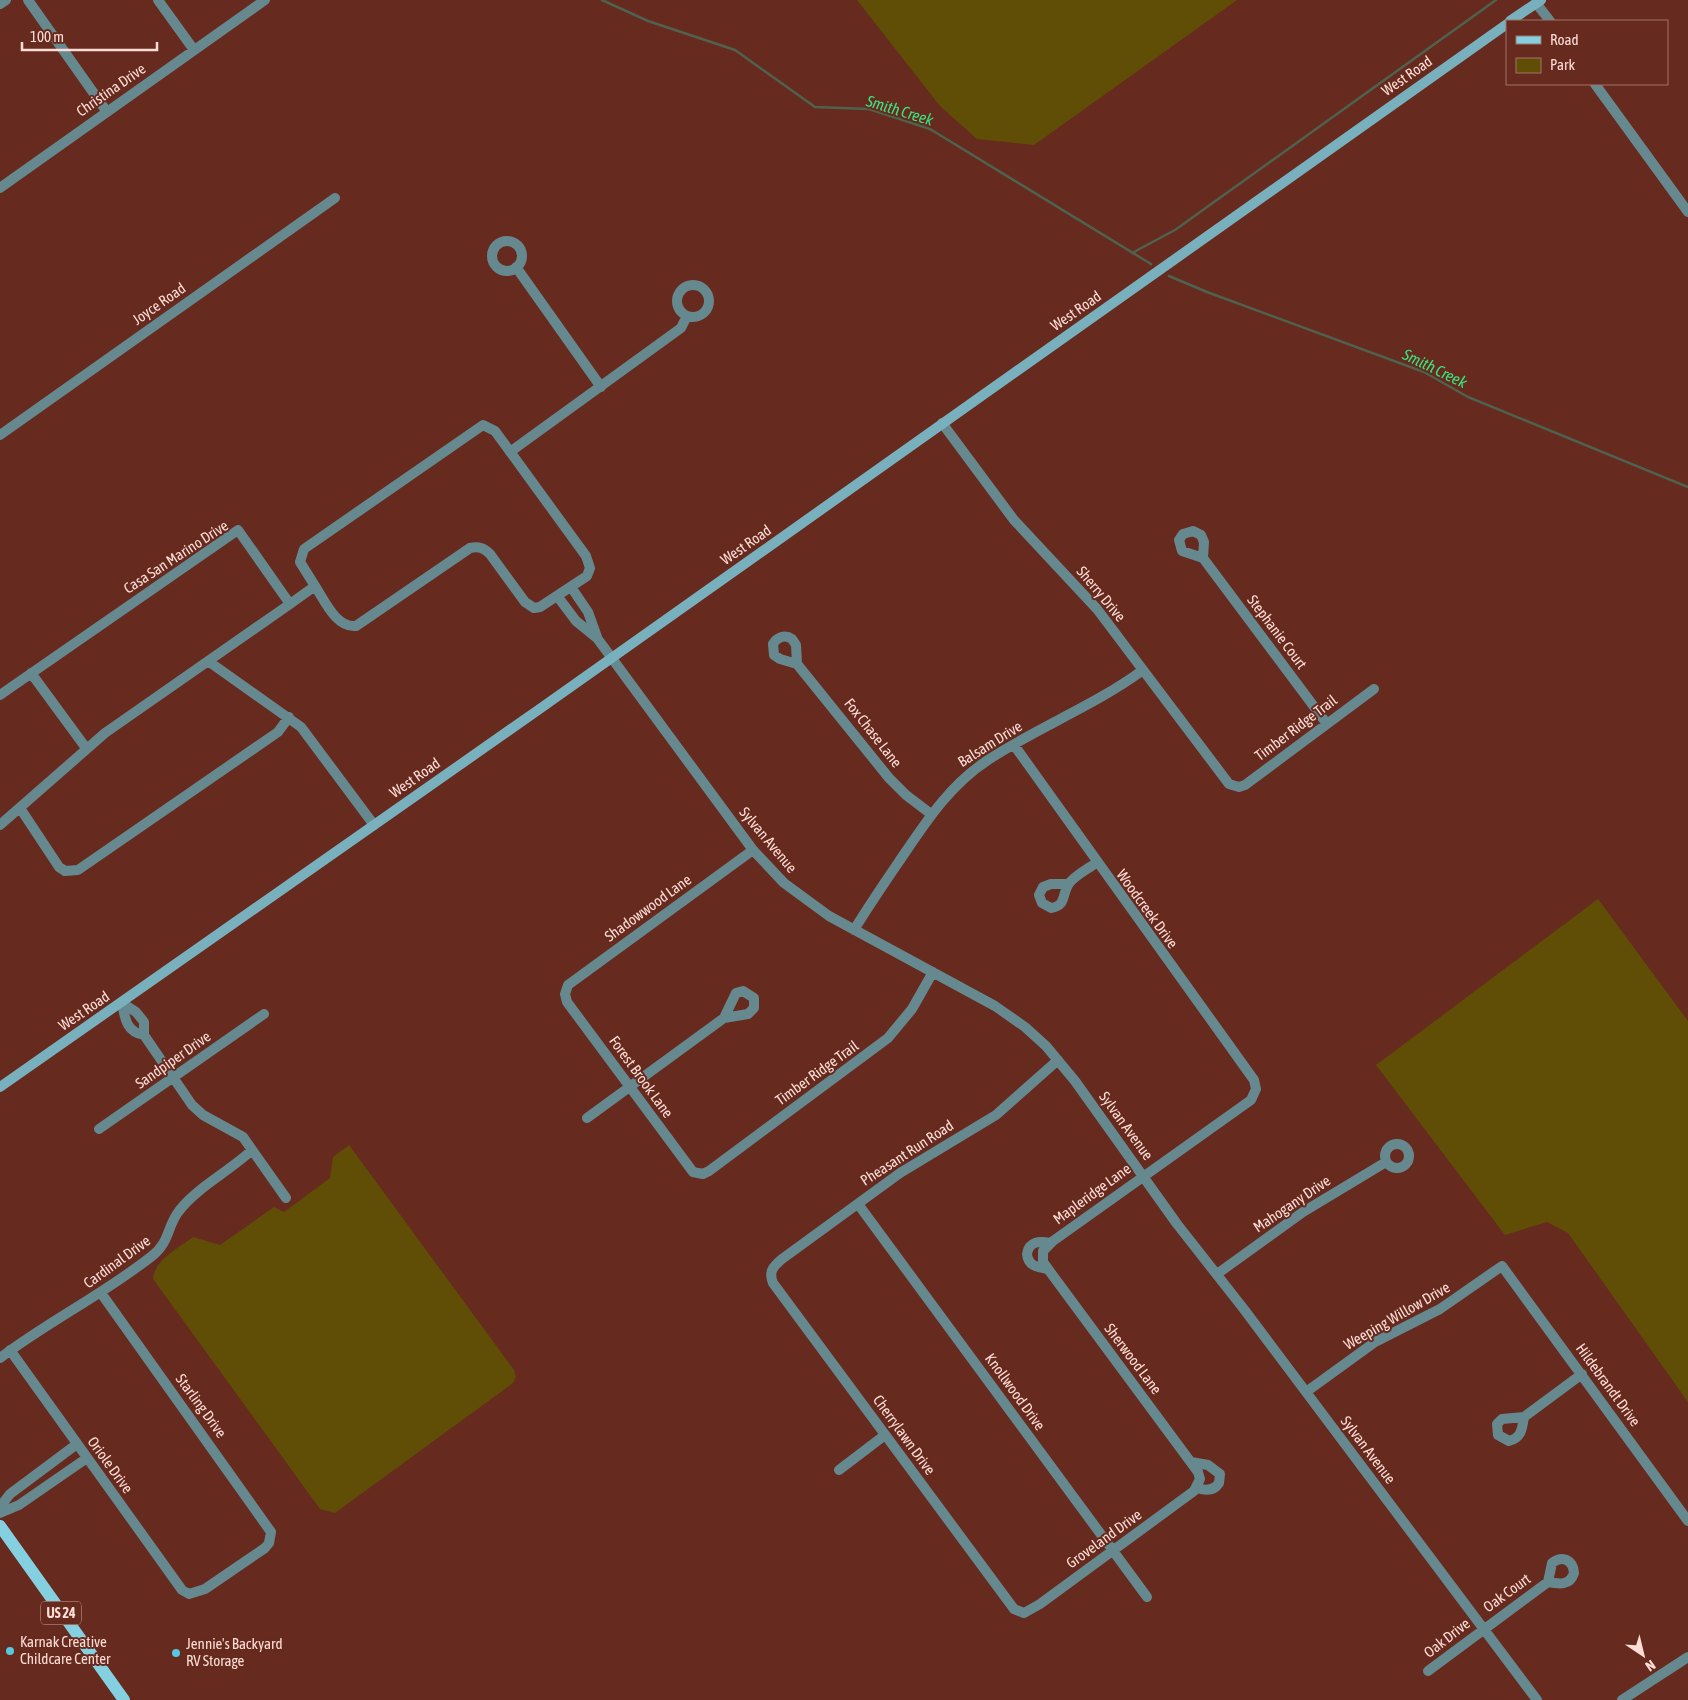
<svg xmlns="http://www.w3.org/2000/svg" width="1688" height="1700" font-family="'Asap Condensed',sans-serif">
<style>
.green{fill:#604e07}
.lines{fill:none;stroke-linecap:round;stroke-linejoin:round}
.stream{stroke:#4e624f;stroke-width:2.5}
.street{stroke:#668990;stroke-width:10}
.secondary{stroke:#78b1bd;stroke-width:10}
.primary{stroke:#85d0e0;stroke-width:12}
.poi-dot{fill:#56c9e0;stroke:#672a1e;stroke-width:2}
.labels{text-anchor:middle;stroke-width:4;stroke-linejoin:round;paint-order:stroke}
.shield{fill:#672a1e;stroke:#d0a79f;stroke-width:1}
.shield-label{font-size:14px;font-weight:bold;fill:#fdddd6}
.street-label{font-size:15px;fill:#fdddd6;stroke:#672a1e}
.poi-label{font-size:15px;fill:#fdddd6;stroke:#672a1e;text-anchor:start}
.water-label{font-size:16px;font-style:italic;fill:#38e482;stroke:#672a1e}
</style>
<rect width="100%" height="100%" fill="#672a1e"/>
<path class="green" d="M 857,0 L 1237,0 L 1034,145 L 977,139 L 940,106 Z
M 1598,899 L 1688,1021 L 1688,1402 L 1568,1233 L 1547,1222 L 1505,1235 L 1376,1065 Z
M 349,1145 L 514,1370 L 516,1377 L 513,1383 L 335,1513 L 320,1509 L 153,1279 C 154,1260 180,1247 193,1237 L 220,1245 L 274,1207 L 284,1212 L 330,1178 L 333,1157 Z"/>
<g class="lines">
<path class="stream" d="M 602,0 L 648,21 L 735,50 L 815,107 L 869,109 L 930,129 L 1151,264
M 1132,253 L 1175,230 L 1496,0
M 1169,276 L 1207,292 L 1424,372 L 1468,397 L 1688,487"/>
<path class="street" d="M 28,0 L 107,112
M 158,0 L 194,50
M 1536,3 L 1550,21
M 0,4 L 6,0
M 1595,84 L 1688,212
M 0,188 L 265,0
M492 256a15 15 0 1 1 30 0a15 15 0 1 1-30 0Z
M 516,267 L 601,387
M677 301a16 16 0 1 1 32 0a16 16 0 1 1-32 0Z
M 942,423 L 1014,520 L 1097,609 L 1229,784 L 1239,787 L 1245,785 L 1374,689
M 0,435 L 335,198
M 510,452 L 681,328 L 687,316
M 1203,558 L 1204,542 L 1201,535 L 1193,531 L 1183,534 L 1179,540 L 1182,551 L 1203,558 L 1327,724
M 571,587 L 588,612 L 597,637
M 558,597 L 576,621 L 597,638 L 753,850 L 784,883 L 829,916 L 995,1006 L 1025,1027 L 1046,1046 L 1075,1081 L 1177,1224 L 1243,1308 L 1537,1700
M 290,604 L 315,586 C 325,601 336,628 356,626 L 470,548 C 479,546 484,548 490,554 L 525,602 L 534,608 L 540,607 L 587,576 L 590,568 L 586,556 L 495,431 L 483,425 L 304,549 L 300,562 L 315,586
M 208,661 L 301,727 L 374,825
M 797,664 L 780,659 L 774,655 L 773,644 C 777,637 785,634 792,639 L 796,645 L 797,664 L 889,778 L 906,795 L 931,814
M 31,673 L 86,748
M 0,695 L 238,530 L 290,604 L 105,733 L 0,825
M 1014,745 L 1254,1080 L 1256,1089 L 1251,1100 L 1053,1241 L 1043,1251 L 1043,1262 L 1048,1269 L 1198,1472 L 1200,1479 L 1194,1491 L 1040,1604 L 1024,1613 L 1014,1609 L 773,1283 C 768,1271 774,1266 782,1259 L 900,1173 L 996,1115 L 1058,1060
M 20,808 L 59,867 L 65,871 L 78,870 L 278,732 L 289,717
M 753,850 L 568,985 L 565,994 L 567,1002 L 693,1172 L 703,1174 L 709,1171 L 888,1038 L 912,1009 L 933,972
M 1068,884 L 1051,884 L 1043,887 L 1039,895 L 1042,903 L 1051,908 C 1066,906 1062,895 1068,885 C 1073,876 1088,869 1096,863
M 854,930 C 868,907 883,885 898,863 C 924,825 948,786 988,760 C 1038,727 1094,706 1143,670
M 122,1003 L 136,1012 L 144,1022 L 144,1035 L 192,1105 L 203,1115 L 243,1137 L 286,1198
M 122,1003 C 125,1018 126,1032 144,1035
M 587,1118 L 724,1018 L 736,993 L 743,991 L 754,998 L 754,1008 L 748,1014 L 724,1018
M 99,1129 L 264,1014
M1385 1156a12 12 0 1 1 24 0a12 12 0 1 1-24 0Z
M 858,1204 L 1147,1597
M 1048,1269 C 1037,1267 1028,1266 1027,1254 C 1029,1241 1039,1241 1050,1243
M 1217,1274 L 1303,1212 L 1386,1162
M 10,1350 L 182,1590 L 189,1594 L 205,1589 L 265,1548 L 269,1543 L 271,1532 L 101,1293
M 0,1358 C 49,1321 104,1294 152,1256 C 170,1242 167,1226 179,1211 C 195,1189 231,1170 252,1150
M 1306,1392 L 1375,1342 L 1440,1309 L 1502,1266 L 1688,1521
M 1524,1417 L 1502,1419 L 1497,1424 L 1498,1435 L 1509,1441 C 1522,1438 1522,1428 1524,1417 L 1582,1374
M 1191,1462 L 1208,1465 L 1220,1474 L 1219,1483 C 1214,1491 1206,1491 1197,1488
M 839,1470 L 885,1435
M 0,1507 L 10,1494 L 77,1444
M 0,1513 L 19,1505 L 87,1458
M 1428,1671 L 1548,1582 C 1559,1584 1570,1586 1574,1573 C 1573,1560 1563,1555 1552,1563 L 1548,1582
M 1622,1700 L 1688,1657"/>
<path class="secondary" d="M 1510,21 L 1541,0
M 0,1087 L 541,708 L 1507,24"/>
<path class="primary" d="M 0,1526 L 124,1700"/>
</g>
<g class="poi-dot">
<circle cx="10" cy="1651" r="5"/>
<circle cx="176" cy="1653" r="5"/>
</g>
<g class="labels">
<rect class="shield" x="41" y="1601.5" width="40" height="23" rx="4"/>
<g class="shield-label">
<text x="61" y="1618">US 24</text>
</g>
<g class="street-label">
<text transform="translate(1407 76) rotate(-35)" y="5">West Road</text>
<text transform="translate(111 90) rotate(-35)" y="5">Christina Drive</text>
<text transform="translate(159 304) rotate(-35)" y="5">Joyce Road</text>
<text transform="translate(1076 311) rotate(-35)" y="5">West Road</text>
<text transform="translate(746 545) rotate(-35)" y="5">West Road</text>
<text transform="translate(176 557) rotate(-33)" y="5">Casa San Marino Drive</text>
<text transform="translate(1101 594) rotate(50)" y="5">Sherry Drive</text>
<text transform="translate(1277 632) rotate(53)" y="5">Stephanie Court</text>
<text transform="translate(1296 728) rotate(-37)" y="5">Timber Ridge Trail</text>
<text transform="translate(873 733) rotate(52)" y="5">Fox Chase Lane</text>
<text transform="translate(990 744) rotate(-32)" y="5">Balsam Drive</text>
<text transform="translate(415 778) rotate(-35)" y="5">West Road</text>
<text transform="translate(768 840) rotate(50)" y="5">Sylvan Avenue</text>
<text transform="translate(648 908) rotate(-36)" y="5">Shadowwood Lane</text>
<text transform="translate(1147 909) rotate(54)" y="5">Woodcreek Drive</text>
<text transform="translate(84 1011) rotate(-34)" y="5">West Road</text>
<text transform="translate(173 1060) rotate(-35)" y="5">Sandpiper Drive</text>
<text transform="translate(817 1073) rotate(-36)" y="5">Timber Ridge Trail</text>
<text transform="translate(641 1077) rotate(54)" y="5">Forest Brook Lane</text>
<text transform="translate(1126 1126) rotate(54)" y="5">Sylvan Avenue</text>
<text transform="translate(907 1153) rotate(-33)" y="5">Pheasant Run Road</text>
<text transform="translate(1092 1194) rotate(-36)" y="5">Mapleridge Lane</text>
<text transform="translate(1292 1204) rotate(-34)" y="5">Mahogany Drive</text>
<text transform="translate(117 1262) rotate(-36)" y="5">Cardinal Drive</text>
<text transform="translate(1397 1316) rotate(-30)" y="5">Weeping Willow Drive</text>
<text transform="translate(1133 1359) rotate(53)" y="5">Sherwood Lane</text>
<text transform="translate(1608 1385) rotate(54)" y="5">Hildebrandt Drive</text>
<text transform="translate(1015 1392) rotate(54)" y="5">Knollwood Drive</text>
<text transform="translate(201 1406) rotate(54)" y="5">Starling Drive</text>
<text transform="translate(904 1435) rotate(54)" y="5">Cherrylawn Drive</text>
<text transform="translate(1368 1450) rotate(53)" y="5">Sylvan Avenue</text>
<text transform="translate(110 1465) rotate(54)" y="5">Oriole Drive</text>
<text transform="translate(1104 1539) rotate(-36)" y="5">Groveland Drive</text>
<text transform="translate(1507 1593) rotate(-36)" y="5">Oak Court</text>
<text transform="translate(1447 1638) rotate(-38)" y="5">Oak Drive</text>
</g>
<g class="poi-label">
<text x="20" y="1647">Karnak Creative<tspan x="20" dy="17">Childcare Center</tspan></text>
<text x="186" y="1649">Jennie's Backyard<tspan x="186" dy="17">RV Storage</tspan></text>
</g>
<g class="water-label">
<text transform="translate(900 110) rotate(17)" y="6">Smith Creek</text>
<text transform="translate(1435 368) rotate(26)" y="6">Smith Creek</text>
</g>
</g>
<rect x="1506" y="20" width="162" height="65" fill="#672a1e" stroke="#a37268"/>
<rect x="1516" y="36" width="25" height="8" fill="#85d0e0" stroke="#a37268"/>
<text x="1550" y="45" font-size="15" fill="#fdddd6">Road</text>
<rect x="1516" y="58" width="25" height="15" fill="#604e07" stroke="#a37268"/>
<text x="1550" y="70" font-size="15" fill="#fdddd6">Park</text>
<g transform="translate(1643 1655) rotate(145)" stroke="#672a1e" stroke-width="4" paint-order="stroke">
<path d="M0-4L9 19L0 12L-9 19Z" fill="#fdddd6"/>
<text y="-8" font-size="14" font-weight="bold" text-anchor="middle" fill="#fdddd6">N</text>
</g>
<path d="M22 42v8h135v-8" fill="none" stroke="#fdddd6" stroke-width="2.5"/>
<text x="30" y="42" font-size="15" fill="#fdddd6" stroke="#672a1e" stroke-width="4" paint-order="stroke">100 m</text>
</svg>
